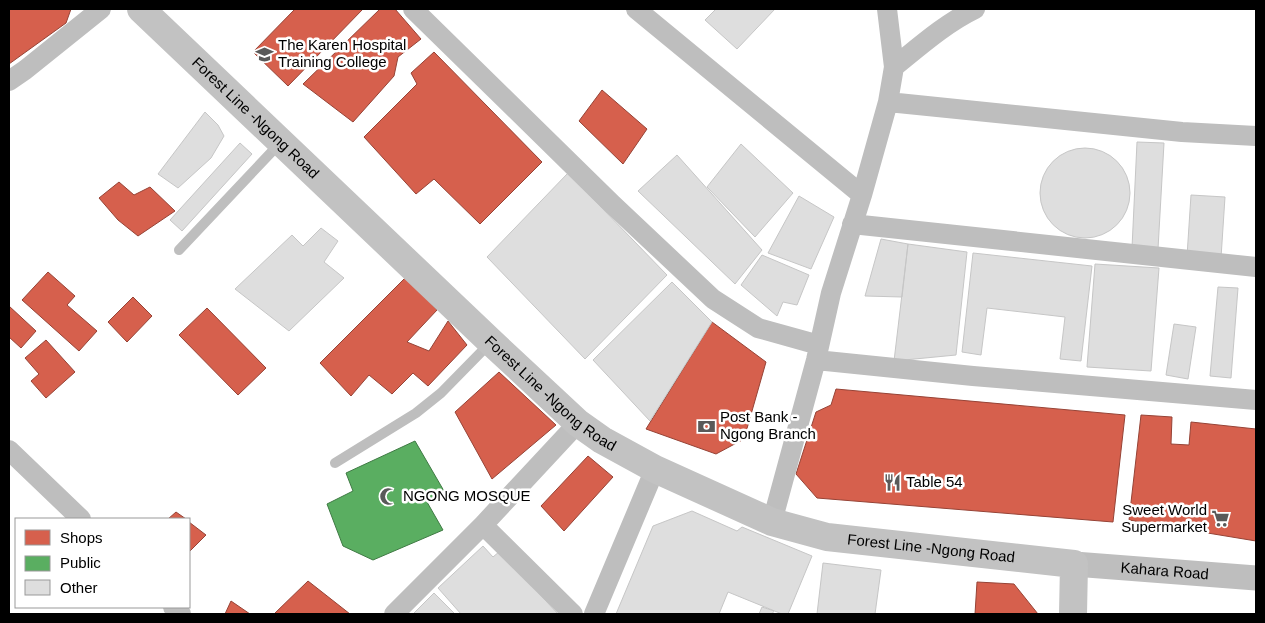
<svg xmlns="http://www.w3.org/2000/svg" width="1265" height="623" font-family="Helvetica,sans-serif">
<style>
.shops{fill:#d6604d;stroke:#964336}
.public{fill:#5aae61;stroke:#3f7a44}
.building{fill:#dedede;stroke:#c6c6c6}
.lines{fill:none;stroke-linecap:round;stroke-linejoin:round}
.service{stroke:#bebebe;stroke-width:10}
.minor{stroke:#bebebe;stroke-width:20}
.tertiary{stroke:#bebebe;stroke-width:25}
.secondary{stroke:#c2c2c2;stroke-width:28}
.labels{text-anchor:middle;stroke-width:5;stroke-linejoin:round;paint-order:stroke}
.poi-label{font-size:15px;fill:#000;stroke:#fff;text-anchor:start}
.street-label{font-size:15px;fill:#000;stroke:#fff}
</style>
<rect width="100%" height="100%" fill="#fff"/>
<path class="shops" d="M 9,9 L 71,9 L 66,23 L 9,64 Z
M 295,9 L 363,9 L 288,86 L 253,52 Z
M 380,9 L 395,9 L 421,39 L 398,57 L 394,76 L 353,122 L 303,84 Z
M 434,52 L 542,162 L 480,224 L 434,179 L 416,194 L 364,137 L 417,84 L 411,73 Z
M 602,90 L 647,129 L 623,164 L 579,121 Z
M 119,182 L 134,195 L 150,187 L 175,211 L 138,236 L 118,220 L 99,198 Z
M 48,272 L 75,296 L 67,305 L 97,331 L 79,351 L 22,300 Z
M 406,277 L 437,310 L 407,342 L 429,351 L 448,321 L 467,345 L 428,386 L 413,373 L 392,394 L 369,375 L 351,396 L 320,363 Z
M 133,297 L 152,316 L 127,342 L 108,322 Z
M 9,306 L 36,331 L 21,348 L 9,337 Z
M 207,308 L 266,368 L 238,395 L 179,335 Z
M 712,322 L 766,362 L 744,439 L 716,454 L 646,429 Z
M 46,340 L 75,372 L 46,398 L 31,381 L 39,374 L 25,358 Z
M 499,372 L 556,425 L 492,479 L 455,412 Z
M 836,389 L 1125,415 L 1113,522 L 817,498 L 796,474 L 816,412 L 831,405 Z
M 1141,415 L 1172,417 L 1171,444 L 1189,445 L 1191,422 L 1256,429 L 1256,541 L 1129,520 Z
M 588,456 L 613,477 L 564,531 L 541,506 Z
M 176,512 L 186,519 L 168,519 Z
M 189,522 L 206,535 L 189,552 Z
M 308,581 L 350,614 L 274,614 Z
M 977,582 L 1014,584 L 1038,614 L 975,614 Z
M 231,601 L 250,614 L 225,614 Z"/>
<path class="public" d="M 415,441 L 444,491 L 427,502 L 443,530 L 373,560 L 343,546 L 327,504 L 353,491 L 346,473 Z"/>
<path class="building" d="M 716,9 L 775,9 L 737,49 L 705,20 Z
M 205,112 L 218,125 L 224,136 L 211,158 L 178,188 L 158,174 Z
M 1137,142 L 1164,143 L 1158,249 L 1132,248 Z
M 240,143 L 252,154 L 182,231 L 170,220 Z
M 741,144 L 793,193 L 755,237 L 707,187 Z
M1040 193a45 45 0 1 1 90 0a45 45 0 1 1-90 0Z
M 677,155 L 762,250 L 735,284 L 638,191 Z
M 568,173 L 667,275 L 585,359 L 487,257 Z
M 1191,195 L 1225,197 L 1221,258 L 1187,256 Z
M 799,196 L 834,217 L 811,269 L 768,253 Z
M 321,228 L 338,241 L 324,262 L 344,278 L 289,331 L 235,289 L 292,235 L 303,246 Z
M 881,239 L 908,244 L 902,297 L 865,296 Z
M 908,244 L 967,252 L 956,355 L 894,361 Z
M 973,253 L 1092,266 L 1081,361 L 1060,359 L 1065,317 L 987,308 L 981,355 L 962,352 Z
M 762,255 L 809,275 L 797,305 L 783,302 L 777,316 L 741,285 Z
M 1095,264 L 1159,268 L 1151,371 L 1087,367 Z
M 672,282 L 712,322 L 650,421 L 593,360 Z
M 1218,287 L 1238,288 L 1231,378 L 1210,376 Z
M 1174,324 L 1196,327 L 1188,379 L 1166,375 Z
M 692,511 L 737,531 L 742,527 L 812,556 L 788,614 L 782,614 L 728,592 L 719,614 L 616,614 L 653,526 Z
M 483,546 L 493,557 L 500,551 L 558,614 L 461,614 L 438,588 Z
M 823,563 L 881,570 L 875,614 L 817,614 Z
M 434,593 L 455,614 L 413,614 Z
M 762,607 L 774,611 L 772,614 L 759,614 Z"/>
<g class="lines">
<path class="service" d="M 179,250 L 281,142
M 335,463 L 416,413 L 441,393 L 490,343"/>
<path class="minor" d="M 413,9 L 612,204 L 713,299 L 758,328 L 819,345
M 636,9 L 862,195
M 894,67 C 920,46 946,23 975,9
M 9,81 L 25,70 L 101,9
M 888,102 L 1182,132 L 1256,136
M 852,224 L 1256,267
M 816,360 L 973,376 L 1256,400
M 9,450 L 81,519
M 772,522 L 816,360 L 831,293 L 862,195 L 888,102 L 894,67 L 887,9
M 483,525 L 573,614
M 173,607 L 181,614
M 394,614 L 483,525 L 578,423
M 594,614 L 655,469"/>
<path class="tertiary" id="s1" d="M 1074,564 L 1256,578"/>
<path class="secondary" id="s2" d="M 141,9 L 491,342 L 578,423 L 602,440 L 655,469 L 772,522 L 827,537 L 1074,564 L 1073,614"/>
</g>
<defs>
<symbol id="university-bare" viewBox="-9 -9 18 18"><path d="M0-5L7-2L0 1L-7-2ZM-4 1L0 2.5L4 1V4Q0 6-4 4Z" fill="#595959" stroke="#fff" stroke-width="2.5" paint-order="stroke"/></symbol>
<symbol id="bank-bare" viewBox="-9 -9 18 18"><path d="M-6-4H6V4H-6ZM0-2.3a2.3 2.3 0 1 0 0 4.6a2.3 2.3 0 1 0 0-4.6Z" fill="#595959" stroke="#fff" stroke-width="2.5" paint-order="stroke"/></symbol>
<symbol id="restaurant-bare" viewBox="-9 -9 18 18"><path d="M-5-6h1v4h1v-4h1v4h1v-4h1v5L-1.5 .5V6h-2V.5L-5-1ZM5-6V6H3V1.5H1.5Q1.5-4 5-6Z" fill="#595959" stroke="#fff" stroke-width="2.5" paint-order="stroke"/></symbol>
<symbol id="mosque-bare" viewBox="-9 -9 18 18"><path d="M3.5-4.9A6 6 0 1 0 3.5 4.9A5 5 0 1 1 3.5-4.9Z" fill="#595959" stroke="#fff" stroke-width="2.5" paint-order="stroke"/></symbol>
<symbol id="supermarket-bare" viewBox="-9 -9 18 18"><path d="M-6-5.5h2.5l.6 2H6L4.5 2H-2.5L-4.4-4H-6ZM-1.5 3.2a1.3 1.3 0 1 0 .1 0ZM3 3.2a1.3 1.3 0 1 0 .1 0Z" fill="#595959" stroke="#fff" stroke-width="2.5" paint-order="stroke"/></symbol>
</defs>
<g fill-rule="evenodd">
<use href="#university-bare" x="252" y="42" width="25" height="25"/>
<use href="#bank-bare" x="694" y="414" width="25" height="25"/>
<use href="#restaurant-bare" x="880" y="470" width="25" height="25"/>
<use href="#mosque-bare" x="376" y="484" width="25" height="25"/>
<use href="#supermarket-bare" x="1208" y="506" width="25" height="25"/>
</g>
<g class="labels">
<g class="poi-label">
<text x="278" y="50">The Karen Hospital<tspan x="278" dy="17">Training College</tspan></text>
<text x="720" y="422">Post Bank -<tspan x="720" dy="17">Ngong Branch</tspan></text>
<text x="906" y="487">Table 54</text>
<text x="403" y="501">NGONG MOSQUE</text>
<text x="1207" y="515" text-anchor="end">Sweet World<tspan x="1207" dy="17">Supermarket</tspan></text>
</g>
<g class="street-label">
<text dy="5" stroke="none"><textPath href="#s2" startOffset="158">Forest Line -Ngong Road</textPath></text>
<text dy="5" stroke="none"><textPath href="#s2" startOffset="562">Forest Line -Ngong Road</textPath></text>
<text dy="5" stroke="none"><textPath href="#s2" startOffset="982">Forest Line -Ngong Road</textPath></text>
<text dy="5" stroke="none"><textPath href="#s1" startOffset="91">Kahara Road</textPath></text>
</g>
</g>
<rect width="1265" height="623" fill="none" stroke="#000000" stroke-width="20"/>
<rect x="15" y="518" width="175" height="90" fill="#ffffff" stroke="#999999"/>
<rect x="25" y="530" width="25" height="15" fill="#d6604d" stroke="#999999"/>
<text x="60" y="543" font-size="15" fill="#000000">Shops</text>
<rect x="25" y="556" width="25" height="15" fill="#5aae61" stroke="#999999"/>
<text x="60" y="568" font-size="15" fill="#000000">Public</text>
<rect x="25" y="580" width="25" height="15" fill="#dedede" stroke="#999999"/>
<text x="60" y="593" font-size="15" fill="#000000">Other</text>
</svg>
